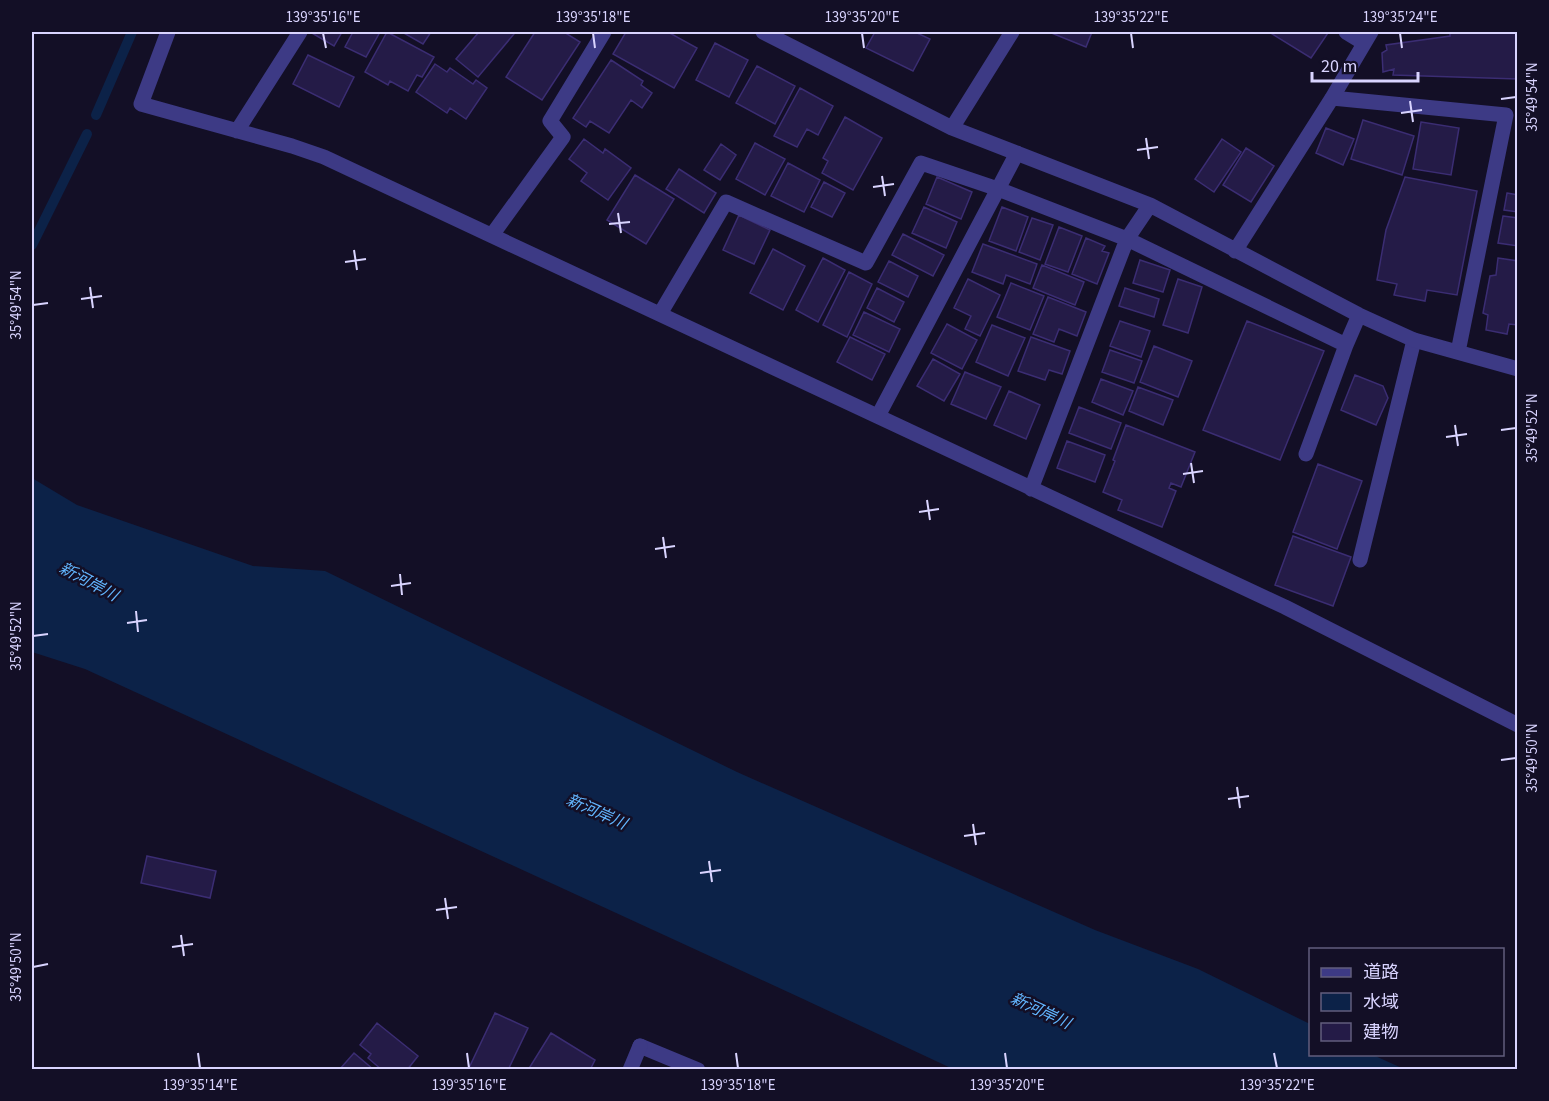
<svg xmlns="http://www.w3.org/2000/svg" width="1549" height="1101" font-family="'Source Sans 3','Noto Sans JP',sans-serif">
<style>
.water{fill:#0c2248}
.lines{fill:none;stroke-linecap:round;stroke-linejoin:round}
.stream{stroke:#0c2248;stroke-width:10}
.building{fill:#241b47;stroke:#3b2d73;stroke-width:1.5}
.service{stroke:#3d3a85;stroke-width:15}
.minor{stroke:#3d3a85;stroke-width:15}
.ticks{fill:none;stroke:#d9d4ff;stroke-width:2}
.labels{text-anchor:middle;stroke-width:5;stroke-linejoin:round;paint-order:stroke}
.water-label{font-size:16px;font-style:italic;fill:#62b6ff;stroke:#130f26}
.neatline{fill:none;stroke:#d9d4ff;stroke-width:2}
.ticks-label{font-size:15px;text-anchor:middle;fill:#d9d4ff}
</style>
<rect width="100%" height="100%" fill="#130f26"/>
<path class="water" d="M 32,478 L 77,505 L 253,566 L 325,571 L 737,772 L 1095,930 L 1198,969 L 1310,1024 L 1310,1054 L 1373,1055 L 1404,1069 L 953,1069 L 801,998 L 85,669 L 32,652 Z"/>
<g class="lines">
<path class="stream" d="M 96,115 L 132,32
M 32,245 L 87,134"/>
</g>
<path class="building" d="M 310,32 L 342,32 L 334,46 Z
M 353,32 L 380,32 L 366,57 L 345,47 Z
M 387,32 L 434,57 L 422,77 L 417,75 L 408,91 L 390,81 L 388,85 L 365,72 Z
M 402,32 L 431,32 L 423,44 Z
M 479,32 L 511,32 L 514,34 L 478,77 L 456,59 Z
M 535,32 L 564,32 L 580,42 L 542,100 L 506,77 Z
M 626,32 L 643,33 L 668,32 L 697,48 L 674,88 L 613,54 Z
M 875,32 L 915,32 L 930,39 L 913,71 L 866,48 Z
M 1049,32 L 1092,32 L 1086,47 Z
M 1269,32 L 1325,32 L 1328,33 L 1311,58 Z
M 1450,32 L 1518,32 L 1518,79 L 1393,75 L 1394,69 L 1383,72 L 1382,53 L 1387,50 L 1386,45 L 1450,36 Z
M 715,43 L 748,60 L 729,97 L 696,80 Z
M 308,55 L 354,77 L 339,107 L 293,84 Z
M 611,60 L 643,81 L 641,85 L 652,93 L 642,108 L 631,100 L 609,133 L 590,121 L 586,127 L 573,118 Z
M 435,64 L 447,72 L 450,68 L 473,84 L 476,80 L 487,88 L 466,119 L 450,108 L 447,113 L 416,92 Z
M 757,66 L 795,86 L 775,124 L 736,103 Z
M 800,88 L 833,106 L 818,135 L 807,129 L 797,147 L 774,136 Z
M 845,117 L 882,138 L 853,190 L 822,173 L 828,161 L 823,158 Z
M 1363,120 L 1414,136 L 1402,175 L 1351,159 Z
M 1421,122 L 1459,128 L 1451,175 L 1413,169 Z
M 1326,128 L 1354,139 L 1343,165 L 1316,153 Z
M 584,139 L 603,153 L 605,149 L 631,168 L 608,200 L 581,181 L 587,173 L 569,159 Z
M 1222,139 L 1241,152 L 1214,192 L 1195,179 Z
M 755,143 L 785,159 L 765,195 L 736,179 Z
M 721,144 L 736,155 L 720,180 L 704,170 Z
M 1246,148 L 1274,166 L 1251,202 L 1223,185 Z
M 788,163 L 820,180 L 804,212 L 771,196 Z
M 679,169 L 716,193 L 704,213 L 666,189 Z
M 635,175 L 674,199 L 646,244 L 607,220 Z
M 937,177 L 972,192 L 961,219 L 926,204 Z
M 1405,177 L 1477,191 L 1457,295 L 1427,290 L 1425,301 L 1394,295 L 1397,284 L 1377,280 L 1386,230 Z
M 824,182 L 845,193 L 832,217 L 811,207 Z
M 1507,193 L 1518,195 L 1518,212 L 1504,210 Z
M 924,207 L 957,222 L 946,248 L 912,233 Z
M 1002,207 L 1028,217 L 1016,251 L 989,241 Z
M 739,215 L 770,230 L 754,264 L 723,250 Z
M 1503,216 L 1518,218 L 1518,246 L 1498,243 Z
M 1032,218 L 1053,225 L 1040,260 L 1019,252 Z
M 1059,227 L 1082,236 L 1068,272 L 1045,264 Z
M 903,234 L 944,255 L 933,276 L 892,255 Z
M 1086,238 L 1105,246 L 1102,251 L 1109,253 L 1097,284 L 1072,274 Z
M 983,244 L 1037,264 L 1030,284 L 1006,275 L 1003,284 L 972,272 Z
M 773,249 L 805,266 L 783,310 L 750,293 Z
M 823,258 L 845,270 L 818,322 L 796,310 Z
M 1498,258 L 1518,261 L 1518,325 L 1509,324 L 1507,334 L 1486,330 L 1488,315 L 1483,313 L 1490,276 L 1496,275 Z
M 1140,260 L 1170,270 L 1163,292 L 1133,283 Z
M 889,261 L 918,276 L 908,297 L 878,282 Z
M 1042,265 L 1084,282 L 1075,305 L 1033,288 Z
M 849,272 L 872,284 L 847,337 L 823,325 Z
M 968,279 L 1000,295 L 980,336 L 965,329 L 971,316 L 954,308 Z
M 1178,279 L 1202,287 L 1188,333 L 1163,325 Z
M 1011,283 L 1044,296 L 1030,330 L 997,317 Z
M 877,288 L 904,302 L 894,322 L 867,308 Z
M 1125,288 L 1159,299 L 1154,317 L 1119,306 Z
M 1048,297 L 1086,312 L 1077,336 L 1059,329 L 1054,342 L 1033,334 Z
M 864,312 L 900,329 L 889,352 L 853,335 Z
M 1120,321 L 1150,331 L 1141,357 L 1110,346 Z
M 1247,321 L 1324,351 L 1280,460 L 1203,430 Z
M 947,324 L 977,340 L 962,369 L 931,353 Z
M 992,325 L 1025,338 L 1008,376 L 976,362 Z
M 850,337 L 885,354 L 872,380 L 837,362 Z
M 1031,337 L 1070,351 L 1062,374 L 1049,370 L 1045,380 L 1018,371 Z
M 1154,346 L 1192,361 L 1178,397 L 1140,382 Z
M 1110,350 L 1142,361 L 1134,383 L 1102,372 Z
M 933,359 L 960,374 L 944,401 L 917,386 Z
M 965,372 L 1001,387 L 986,419 L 951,404 Z
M 1355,375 L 1383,386 L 1388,398 L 1376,425 L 1341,410 Z
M 1101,379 L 1133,391 L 1123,415 L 1092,402 Z
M 1138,387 L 1173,400 L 1163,425 L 1129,411 Z
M 1009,391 L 1040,405 L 1026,439 L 994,425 Z
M 1079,407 L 1121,423 L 1111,449 L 1069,433 Z
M 1126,425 L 1195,452 L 1181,487 L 1171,483 L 1169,488 L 1176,491 L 1162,527 L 1118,510 L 1122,500 L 1103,492 L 1115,461 L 1113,460 Z
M 1067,441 L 1105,455 L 1095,482 L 1057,468 Z
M 1318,464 L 1362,481 L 1337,549 L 1293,532 Z
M 1293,536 L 1351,557 L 1333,606 L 1275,585 Z
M 147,856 L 216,871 L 210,898 L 141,883 Z
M 495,1013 L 528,1028 L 508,1070 L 468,1070 Z
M 377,1023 L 418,1056 L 407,1070 L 399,1070 L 396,1068 L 395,1070 L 382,1070 L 368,1058 L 371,1054 L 360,1045 Z
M 551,1033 L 595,1060 L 590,1070 L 528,1070 Z
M 354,1053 L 374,1070 L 339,1070 Z"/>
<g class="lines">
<path class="service" d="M 1360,560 L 1414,340
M 640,1046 L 698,1070"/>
<path class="minor" d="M 168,32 L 141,104 L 292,146 L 324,157 L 1285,607 L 1518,725
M 763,32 L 952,128 L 1150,205 L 1359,315 L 1414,340 L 1518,369
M 1346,32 L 1364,43
M 1332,98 L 1506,115 L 1458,352
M 952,128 L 1012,32
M 237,131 L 300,32
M 492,235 L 563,137 L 550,121 L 604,32
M 1235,251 L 1332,98 L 1371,32
M 660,314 L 726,202 L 866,263 L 921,163 L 998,189 L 1127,239 L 1346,345 L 1359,315
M 878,416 L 1017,153
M 1306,454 L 1346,345
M 1031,489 L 1127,239 L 1150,205
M 630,1070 L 640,1046"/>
</g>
<path class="ticks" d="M 323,33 L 326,48M 593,33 L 595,48M 862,33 L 864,48M 1131,33 L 1133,48M 1400,33 L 1402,48M 1501,99 L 1516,97M 1410,101 L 1413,122M 1401,113 L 1422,110M 1146,138 L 1149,159M 1137,150 L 1158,147M 882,176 L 885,196M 873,187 L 894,184M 618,213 L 621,233M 609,224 L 630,222M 354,250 L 357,270M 345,262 L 366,259M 90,287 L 93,308M 81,299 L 102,296M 33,305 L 48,303M 1455,425 L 1458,446M 1501,430 L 1516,428M 1446,437 L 1467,434M 1191,463 L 1194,483M 1183,474 L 1203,471M 927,500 L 930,520M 919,512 L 939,509M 663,537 L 666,558M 655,549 L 675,546M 400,574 L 402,595M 391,586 L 411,583M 136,611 L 138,632M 127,623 L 147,620M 33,636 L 48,634M 1501,760 L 1516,758M 1237,787 L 1240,808M 1228,799 L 1249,796M 973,824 L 976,845M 964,836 L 985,833M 709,861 L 712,882M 700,873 L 721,870M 445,898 L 448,919M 436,910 L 457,907M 181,935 L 184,956M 172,947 L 193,944M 33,967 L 48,964M 198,1053 L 200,1068M 467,1053 L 469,1068M 736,1053 L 738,1068M 1005,1053 L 1007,1068M 1274,1053 L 1277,1068"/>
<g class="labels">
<g class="water-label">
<text transform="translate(89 581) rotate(28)" y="6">新河岸川</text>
<text transform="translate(597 811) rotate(24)" y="6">新河岸川</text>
<text transform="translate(1041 1010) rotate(25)" y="6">新河岸川</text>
</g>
</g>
<rect width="1549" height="1101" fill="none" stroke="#130f26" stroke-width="66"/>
<rect x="1309" y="948" width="195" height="108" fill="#130f26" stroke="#625e7d" stroke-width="1.5"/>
<rect x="1321" y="968" width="30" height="9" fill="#3d3a85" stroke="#625e7d" stroke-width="1.5"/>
<text x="1363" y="978" font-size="18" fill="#d9d4ff">道路</text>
<rect x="1321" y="993" width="30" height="18" fill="#0c2248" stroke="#625e7d" stroke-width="1.5"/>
<text x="1363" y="1008" font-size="18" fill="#d9d4ff">水域</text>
<rect x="1321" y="1023" width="30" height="18" fill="#241b47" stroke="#625e7d" stroke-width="1.5"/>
<text x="1363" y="1038" font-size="18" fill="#d9d4ff">建物</text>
<path d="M1312 72v9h106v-9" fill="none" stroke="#d9d4ff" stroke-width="3"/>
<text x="1321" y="72" font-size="18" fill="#d9d4ff" stroke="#130f26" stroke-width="4.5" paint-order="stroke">20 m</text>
<rect x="33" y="33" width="1483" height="1035" class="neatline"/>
<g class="ticks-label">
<text x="323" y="22">139°35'16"E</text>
<text x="593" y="22">139°35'18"E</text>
<text x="862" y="22">139°35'20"E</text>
<text x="1131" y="22">139°35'22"E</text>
<text x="1400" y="22">139°35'24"E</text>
<text transform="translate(1532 97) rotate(-90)" y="5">35°49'54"N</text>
<text transform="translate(16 305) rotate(-90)" y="5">35°49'54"N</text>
<text transform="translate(1532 428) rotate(-90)" y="5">35°49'52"N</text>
<text transform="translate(16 636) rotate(-90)" y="5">35°49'52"N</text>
<text transform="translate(1532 758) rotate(-90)" y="5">35°49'50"N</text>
<text transform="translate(16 967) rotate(-90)" y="5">35°49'50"N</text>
<text x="200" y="1090">139°35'14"E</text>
<text x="469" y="1090">139°35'16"E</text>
<text x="738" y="1090">139°35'18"E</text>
<text x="1007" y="1090">139°35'20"E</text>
<text x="1277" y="1090">139°35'22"E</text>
</g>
</svg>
